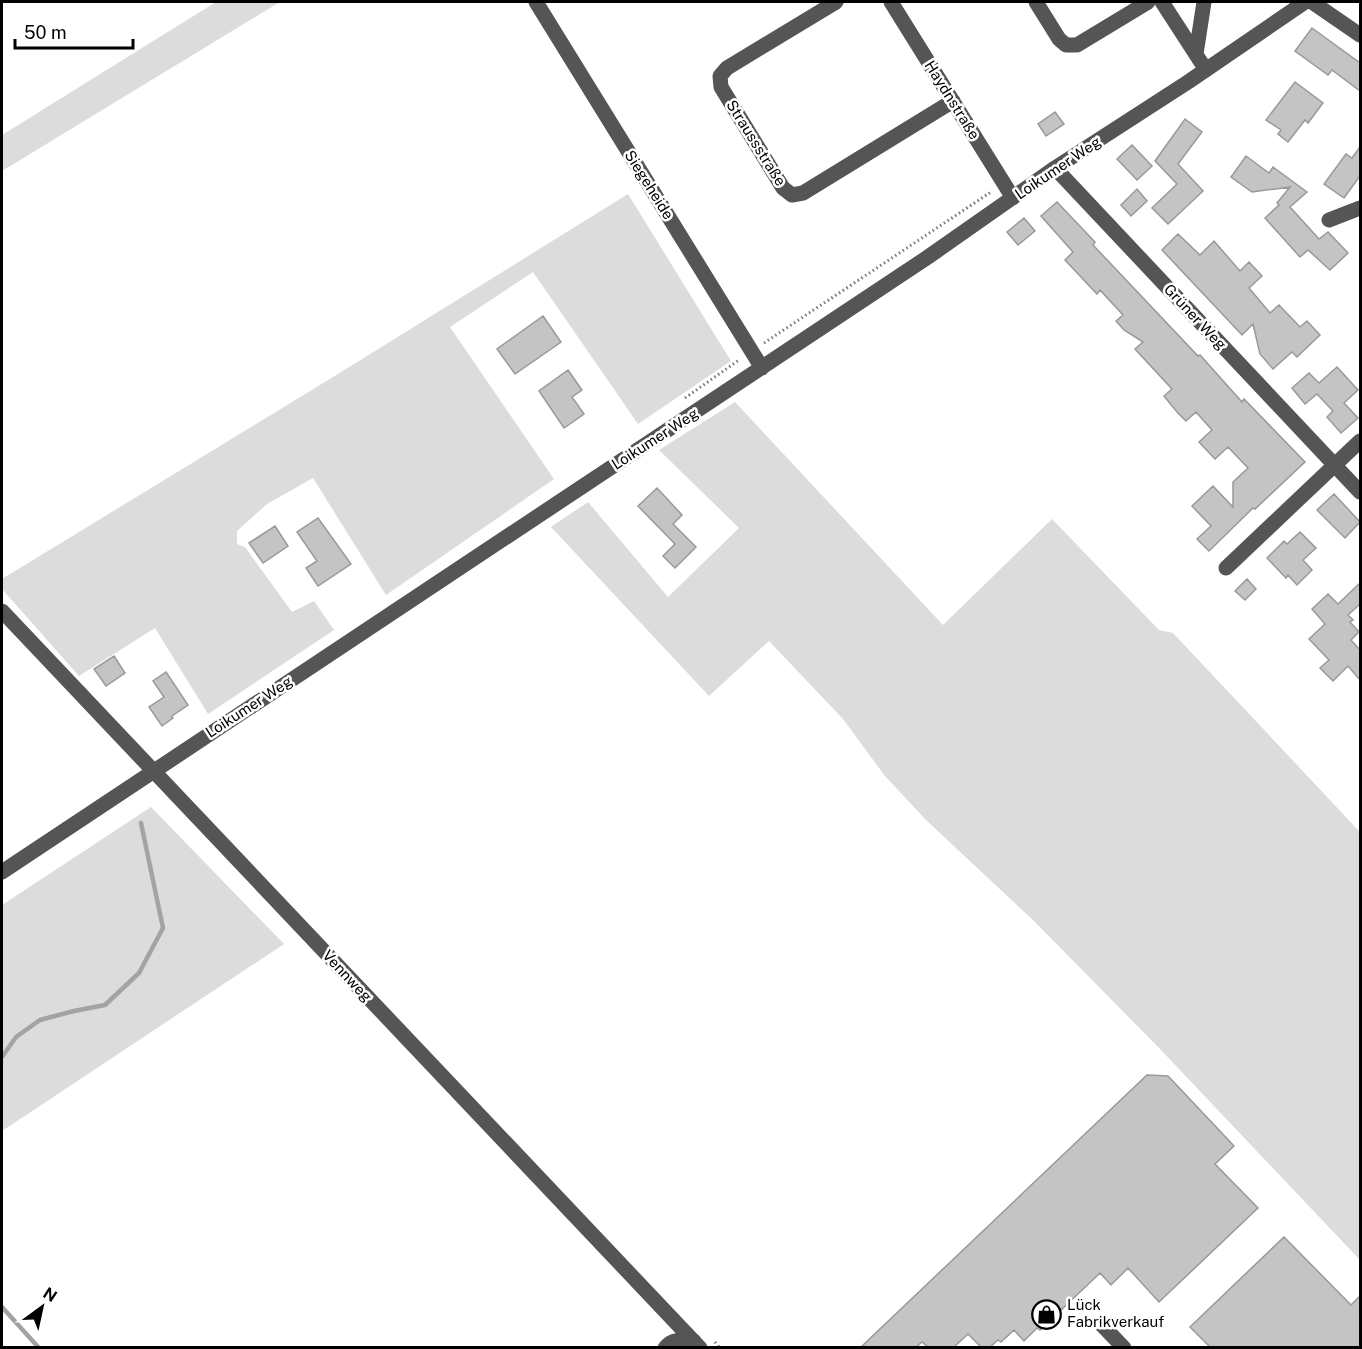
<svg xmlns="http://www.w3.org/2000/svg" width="1362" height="1349" font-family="'Public Sans',sans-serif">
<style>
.green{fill:#dcdcdc}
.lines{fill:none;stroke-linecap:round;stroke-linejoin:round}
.stream{stroke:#a3a3a3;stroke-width:4.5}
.building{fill:#c4c4c4;stroke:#999;stroke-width:1.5}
.path{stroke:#777;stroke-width:3;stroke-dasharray:1.5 3;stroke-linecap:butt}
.minor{stroke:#555;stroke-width:15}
.labels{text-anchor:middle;stroke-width:5;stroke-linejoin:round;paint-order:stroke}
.street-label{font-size:15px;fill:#000;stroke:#fff}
.poi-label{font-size:15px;fill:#000;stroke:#fff;text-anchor:start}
</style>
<rect width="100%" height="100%" fill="#fff"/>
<path class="green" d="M 216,2 L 280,2 L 2,171 L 2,135 Z
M 628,194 L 731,361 L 638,424 L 533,272 L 450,327 L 554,479 L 386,595 L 313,478 L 267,504 L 237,531 L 237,544 L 245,547 L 292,612 L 314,601 L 334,630 L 208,714 L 155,628 L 79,676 L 2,589 L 2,579 L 346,369 Z
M 735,402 L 943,625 L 1052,519 L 1159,630 L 1173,633 L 1360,832 L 1360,1260 L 1161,1050 L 1034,921 L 927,821 L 885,776 L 843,719 L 769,641 L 709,696 L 551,527 L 588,502 L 668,597 L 739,528 L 659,450 Z
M 151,807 L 284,944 L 2,1131 L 2,905 Z"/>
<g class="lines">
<path class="stream" d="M 2,1057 L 16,1037 L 40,1020 L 74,1011 L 105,1005 L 139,973 L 163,928 L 141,823
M 2,1307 L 39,1348"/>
</g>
<path class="building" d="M 1312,28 L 1360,63 L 1360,91 L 1332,70 L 1328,75 L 1295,51 Z
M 1295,82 L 1323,103 L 1308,123 L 1305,120 L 1288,142 L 1278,134 L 1281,130 L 1266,120 Z
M 1055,112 L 1064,124 L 1046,136 L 1038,124 Z
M 1185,119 L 1202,132 L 1178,164 L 1203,191 L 1168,224 L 1152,208 L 1177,184 L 1155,161 Z
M 1132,145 L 1152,166 L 1137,180 L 1117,159 Z
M 1360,147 L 1360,176 L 1344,198 L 1324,184 L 1346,154 L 1352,158 Z
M 1246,156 L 1269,173 L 1273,167 L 1307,192 L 1290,207 L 1319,239 L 1328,232 L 1348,253 L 1330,270 L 1308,250 L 1300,257 L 1265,218 L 1279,205 L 1277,203 L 1290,187 L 1252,192 L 1231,177 Z
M 1137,189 L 1147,201 L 1131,216 L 1121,205 Z
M 1057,202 L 1095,242 L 1093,245 L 1198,356 L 1200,355 L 1242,402 L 1244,399 L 1305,462 L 1255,509 L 1253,508 L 1209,551 L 1197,539 L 1211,526 L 1192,506 L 1213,486 L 1233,507 L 1233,482 L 1248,468 L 1228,447 L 1215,459 L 1199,442 L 1212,430 L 1196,412 L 1186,421 L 1177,412 L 1164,396 L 1172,389 L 1135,349 L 1143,342 L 1124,330 L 1116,321 L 1123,315 L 1100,290 L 1097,294 L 1065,260 L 1073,252 L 1041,216 Z
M 1024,218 L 1035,231 L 1018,245 L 1007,232 Z
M 1178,234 L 1200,255 L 1214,241 L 1240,271 L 1249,262 L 1262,276 L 1249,288 L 1270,313 L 1279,305 L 1300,327 L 1307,321 L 1320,335 L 1297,357 L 1292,352 L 1273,369 L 1260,354 L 1253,324 L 1242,335 L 1162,250 Z
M 543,316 L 561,342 L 515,374 L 497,349 Z
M 1337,367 L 1358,390 L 1344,403 L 1358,418 L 1341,433 L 1327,417 L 1333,411 L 1317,394 L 1305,404 L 1292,388 L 1309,373 L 1319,383 Z
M 568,370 L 582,390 L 572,397 L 584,414 L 564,428 L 539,391 Z
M 657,488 L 682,515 L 673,524 L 696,547 L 675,568 L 663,556 L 675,544 L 638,506 Z
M 1334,494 L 1360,522 L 1345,538 L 1317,510 Z
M 318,518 L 351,564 L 318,586 L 306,568 L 317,561 L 297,532 Z
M 275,526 L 288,546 L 263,563 L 249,543 Z
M 1300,532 L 1316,548 L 1303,560 L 1312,570 L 1297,585 L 1288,575 L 1286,578 L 1267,558 L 1284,541 L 1287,544 Z
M 1247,579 L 1256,589 L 1245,600 L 1235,591 Z
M 1360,583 L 1360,604 L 1348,615 L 1353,620 L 1350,622 L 1359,632 L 1351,640 L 1360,650 L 1360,680 L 1348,666 L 1333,681 L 1320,668 L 1329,660 L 1309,639 L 1325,624 L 1312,609 L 1328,594 L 1338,604 Z
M 114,656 L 125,673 L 106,686 L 94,669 Z
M 166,672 L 188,705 L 172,716 L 173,718 L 162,726 L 149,707 L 164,697 L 153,681 Z
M 1147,1075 L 1168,1076 L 1234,1146 L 1215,1164 L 1258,1208 L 1159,1302 L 1128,1268 L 1111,1285 L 1100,1273 L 1040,1330 L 1037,1328 L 1024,1341 L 1014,1330 L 1001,1342 L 998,1340 L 990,1347 L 981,1347 L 968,1334 L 954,1347 L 928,1347 L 922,1342 L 916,1347 L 861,1347 Z
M 1284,1237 L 1351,1305 L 1360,1296 L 1360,1347 L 1210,1347 L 1190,1327 Z"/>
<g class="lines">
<path class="path" d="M 764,343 L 991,192
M 685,398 L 739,360
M 715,1342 L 720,1348"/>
<path class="minor" d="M 536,2 L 762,368
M 836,2 L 727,68 L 720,76 L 721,87 L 783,188 L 792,195 L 803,193 L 953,101
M 891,2 L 1013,198
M 1036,2 L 1059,39 L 1066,45 L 1077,45 L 1148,2
M 1162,2 L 1206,70
M 1312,2 L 1360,35
M 1196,54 L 1204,2
M 1055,168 L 1360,492
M 1329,220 L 1360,208
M 1226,568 L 1360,441
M 2,611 L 700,1348
M 2,872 L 928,257 L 1055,168 L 1188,82 L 1305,2
M 1102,1325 L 1124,1348
M 665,1348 C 672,1338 683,1340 694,1341"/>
</g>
<defs>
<symbol id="shop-ring" viewBox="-11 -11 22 22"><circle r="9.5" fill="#fff" stroke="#000" stroke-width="1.5"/><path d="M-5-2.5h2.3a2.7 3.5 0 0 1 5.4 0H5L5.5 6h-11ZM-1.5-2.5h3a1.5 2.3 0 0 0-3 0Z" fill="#000"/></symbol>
</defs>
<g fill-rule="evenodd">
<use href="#shop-ring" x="1030" y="1298" width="33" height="33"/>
</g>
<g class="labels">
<g class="street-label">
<text transform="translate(952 100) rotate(58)" y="5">Haydnstraße</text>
<text transform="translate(756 143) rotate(58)" y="5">Straussstraße</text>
<text transform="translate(1058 168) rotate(-34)" y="5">Loikumer Weg</text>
<text transform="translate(649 185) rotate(58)" y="5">Siegeheide</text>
<text transform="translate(1195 317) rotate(47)" y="5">Grüner Weg</text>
<text transform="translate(655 439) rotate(-33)" y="5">Loikumer Weg</text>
<text transform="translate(249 707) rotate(-33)" y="5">Loikumer Weg</text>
<text transform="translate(347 976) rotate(47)" y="5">Vennweg</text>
</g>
<g class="poi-label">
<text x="1067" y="1310">Lück<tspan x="1067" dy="17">Fabrikverkauf</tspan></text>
</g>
</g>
<rect width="1362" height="1349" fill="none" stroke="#000000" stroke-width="6"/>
<g transform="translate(42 1307) rotate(33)" stroke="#ffffff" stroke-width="4.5" paint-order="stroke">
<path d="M0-4.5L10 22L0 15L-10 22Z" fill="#000000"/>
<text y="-9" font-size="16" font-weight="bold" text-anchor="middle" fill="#000000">N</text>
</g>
<path d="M15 39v9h118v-9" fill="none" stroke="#000000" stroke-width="3"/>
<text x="24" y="39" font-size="18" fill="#000000" stroke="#ffffff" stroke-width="4.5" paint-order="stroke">50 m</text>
</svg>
